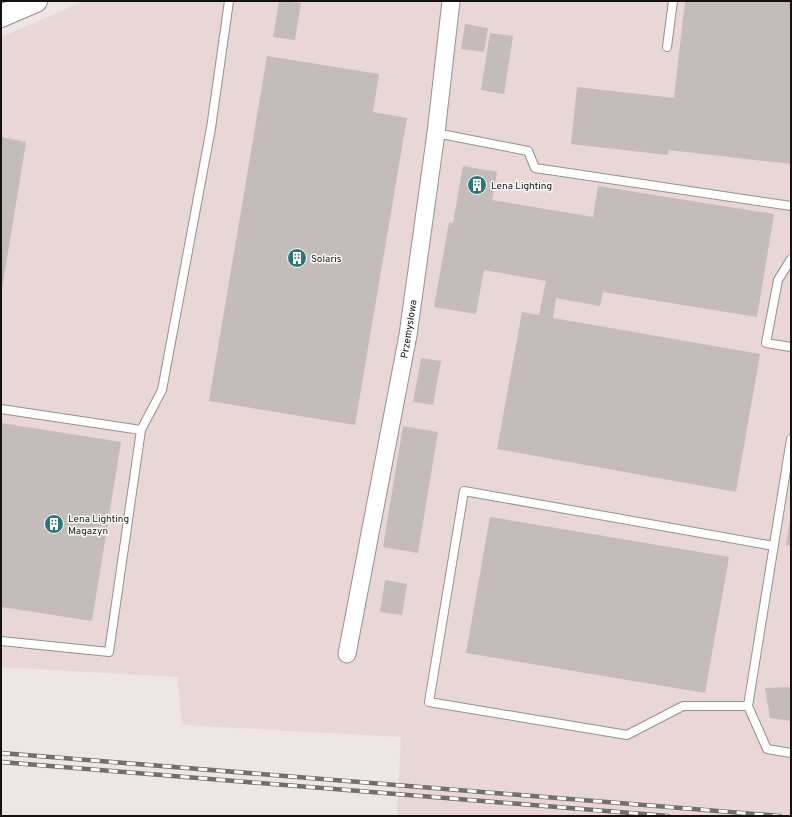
<svg xmlns="http://www.w3.org/2000/svg" width="792" height="817" font-family="Overpass,sans-serif">
<style>
.built{fill:#e9d7d7}
.building{fill:#c4bbbb}
.lines{fill:none;stroke-linecap:round;stroke-linejoin:round}
.lane-casing{stroke:#978f8f;stroke-width:10}
.street-casing{stroke:#978f8f;stroke-width:19}
.secondary-casing{stroke:#978f8f;stroke-width:24}
.lane{stroke:#fff;stroke-width:8}
.street{stroke:#fff;stroke-width:17}
.secondary{stroke:#fff;stroke-width:22}
.rail-casing{stroke:#736d6d;stroke-width:4.5}
.rail{stroke:#fff;stroke-width:3;stroke-dasharray:9;stroke-linecap:butt}
.labels{text-anchor:middle;stroke-width:3;stroke-linejoin:round;paint-order:stroke}
.poi-label{font-size:10px;fill:#141111;stroke:#fff;text-anchor:start}
.street-label{font-size:10px;fill:#141111;stroke:#fff}
</style>
<rect width="100%" height="100%" fill="#eee5e5"/>
<path class="built" d="M 84,1 L 791,1 L 791,816 L 397,815 L 401,737 L 182,725 L 177,677 L 1,667 L 1,37 Z"/>
<path class="building" d="M 279,1 L 301,3 L 295,40 L 273,37 Z
M 685,1 L 791,1 L 791,164 L 668,150 L 668,155 L 571,144 L 577,87 L 674,98 Z
M 465,24 L 488,28 L 484,52 L 461,49 Z
M 490,33 L 513,36 L 504,94 L 481,90 Z
M 267,56 L 379,74 L 373,112 L 407,118 L 355,425 L 209,401 Z
M 1,137 L 26,142 L 2,289 L 1,289 Z
M 463,166 L 497,172 L 492,200 L 593,217 L 598,186 L 774,214 L 757,317 L 603,292 L 600,306 L 556,298 L 553,318 L 760,354 L 736,492 L 497,449 L 522,312 L 539,315 L 546,281 L 484,270 L 476,314 L 434,307 L 449,222 L 453,223 Z
M 421,358 L 441,361 L 433,405 L 413,402 Z
M 1,423 L 121,442 L 92,621 L 1,607 Z
M 403,426 L 438,432 L 418,553 L 383,547 Z
M 490,517 L 729,557 L 705,693 L 466,653 Z
M 790,520 L 791,520 L 791,546 L 786,545 Z
M 385,580 L 407,584 L 402,615 L 380,612 Z
M 789,687 L 791,691 L 791,721 L 770,718 L 765,688 Z"/>
<g class="lines">
<defs>
<path id="lane" d="M 667,47 L 673,1
M 436,133 L 528,151 L 535,168 L 791,206
M 791,259 L 778,280 L 766,343 L 791,347
M 1,409 L 141,430
M 774,546 L 464,491 L 429,702 L 627,735 L 683,706 L 748,706 L 791,439
M 1,641 L 109,652 L 141,430 L 162,390 L 211,128 L 229,1
M 748,706 L 767,749 L 791,753"/>
<path id="street" d="M 347,654 L 408,335 L 436,133 L 451,1"/>
<path id="secondary" d="M 1,16 L 36,1"/>
</defs>
<use href="#lane" class="lane-casing"/>
<use href="#street" class="street-casing"/>
<use href="#secondary" class="secondary-casing"/>
<use href="#lane" class="lane"/>
<use href="#street" class="street"/>
<use href="#secondary" class="secondary"/>
<defs>
<path id="rail" d="M 1,753 L 780,816
M 1,762 L 668,816"/>
</defs>
<use href="#rail" class="rail-casing"/>
<use href="#rail" class="rail"/>
</g>
<defs>
<symbol id="building-disc" viewBox="-11 -11 22 22"><circle r="9.5" fill="#2d7678" stroke="#fff"/><path d="M-4-6H4V6H1V3H-1V6H-4ZM-2.5-4.3h1.7v1.8h-1.7ZM.8-4.3h1.7v1.8H.8ZM-2.5-1h1.7V.8h-1.7ZM.8-1h1.7V.8H.8Z" fill="#fff"/></symbol>
</defs>
<g fill-rule="evenodd">
<use href="#building-disc" x="466" y="174" width="22" height="22"/>
<use href="#building-disc" x="286" y="247" width="22" height="22"/>
<use href="#building-disc" x="43" y="513" width="22" height="22"/>
</g>
<g class="labels">
<g class="poi-label">
<text x="491" y="189">Lena Lighting</text>
<text x="311" y="262">Solaris</text>
<text x="68" y="522">Lena Lighting<tspan x="68" dy="12">Magazyn</tspan></text>
</g>
<g class="street-label">
<text transform="translate(408 329) rotate(-81)" y="4">Przemysłowa</text>
</g>
</g>
<rect width="792" height="817" fill="none" stroke="#141111" stroke-width="4"/>
</svg>
